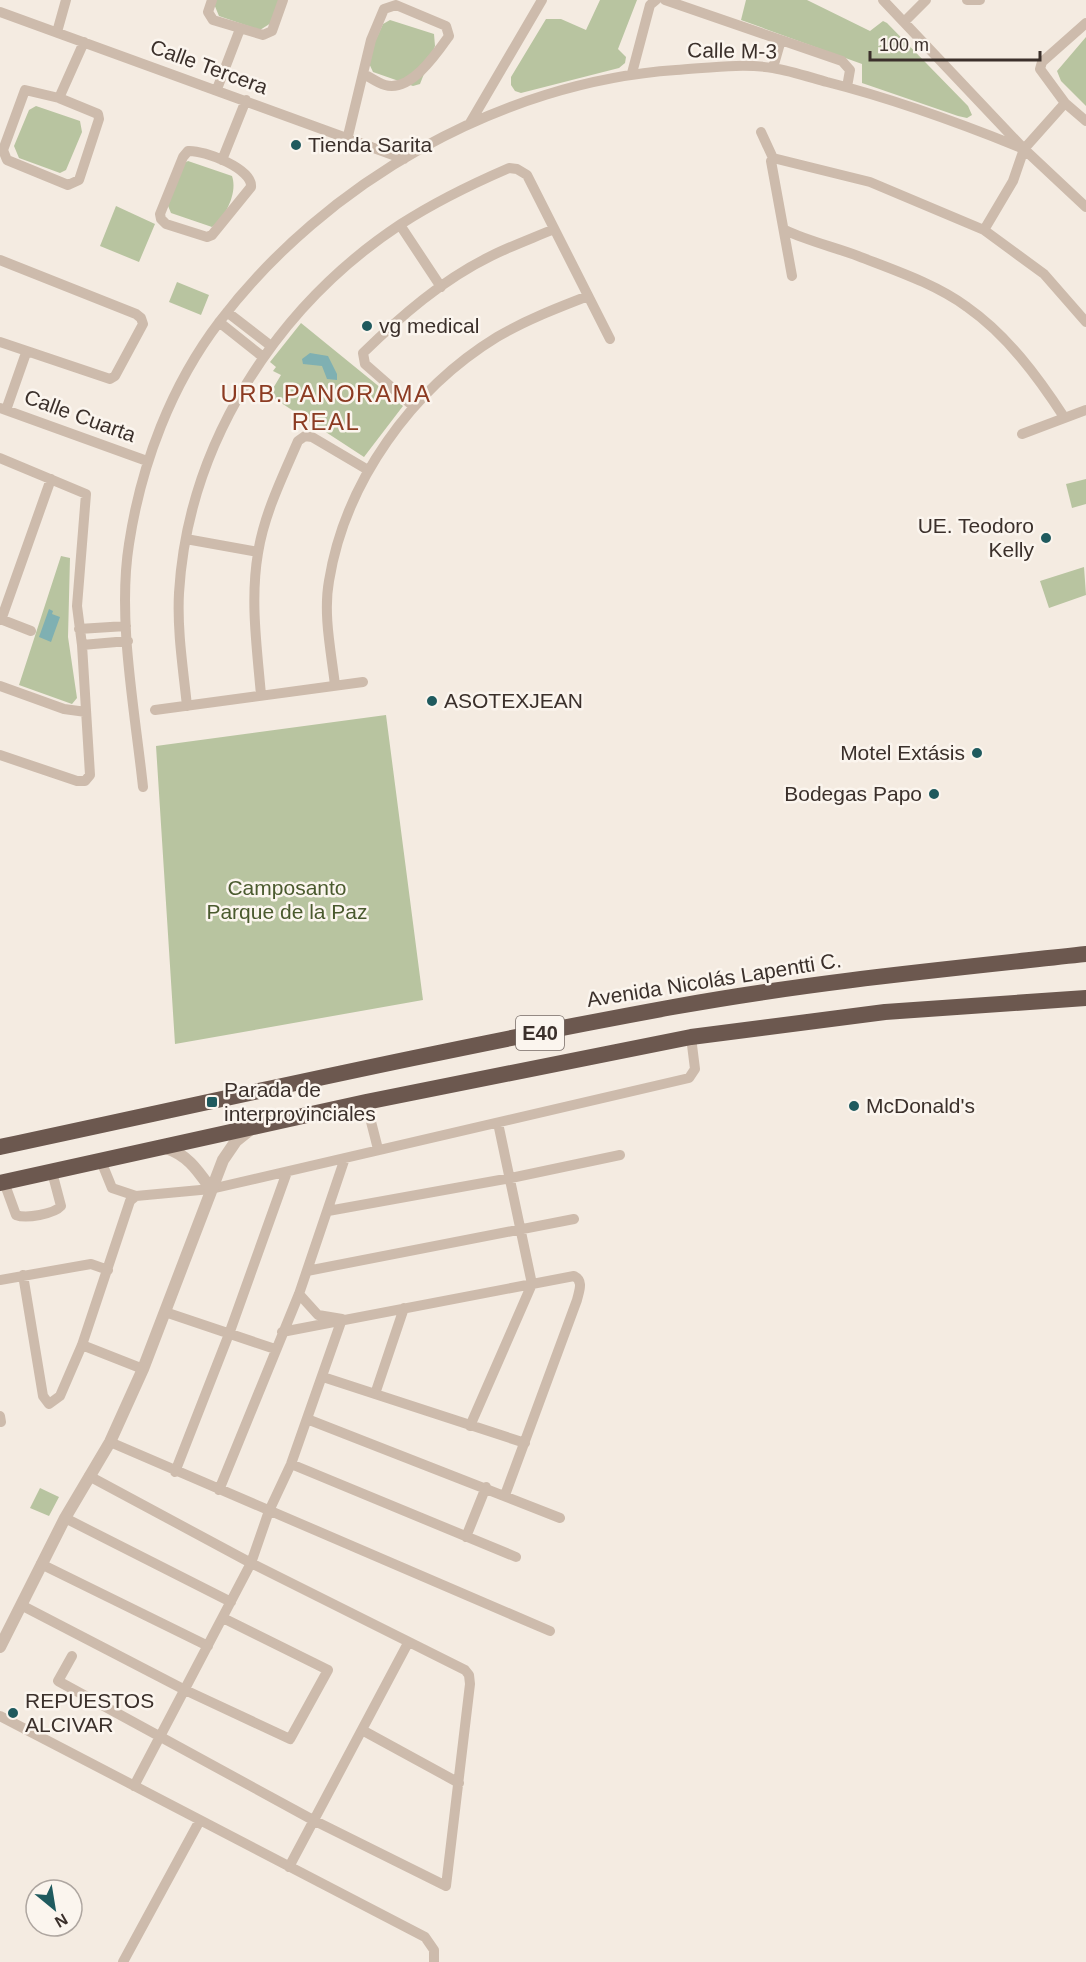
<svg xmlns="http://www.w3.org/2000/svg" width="1086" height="1962" font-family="Helvetica,sans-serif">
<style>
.green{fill:#b8c4a0}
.water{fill:#7fb0b2}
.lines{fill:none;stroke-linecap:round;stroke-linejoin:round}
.minor{stroke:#cdbbac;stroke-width:10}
.tertiary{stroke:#cdbbac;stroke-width:12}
.trunk{stroke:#6c584f;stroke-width:16}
.poi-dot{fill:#1f5a5e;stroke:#fbf5ee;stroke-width:2}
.labels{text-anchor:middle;stroke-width:5;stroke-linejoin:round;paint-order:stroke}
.shield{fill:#fbf5ee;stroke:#756b66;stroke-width:1.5}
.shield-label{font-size:20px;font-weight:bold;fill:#3b302b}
.street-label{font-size:21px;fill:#3b302b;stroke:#fbf5ee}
.poi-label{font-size:21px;fill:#3b302b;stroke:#fbf5ee;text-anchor:start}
.park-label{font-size:21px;fill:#4a5a2e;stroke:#fbf5ee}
.quarter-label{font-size:24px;letter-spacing:1.5px;fill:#8c3b22;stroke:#fbf5ee}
</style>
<rect width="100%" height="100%" fill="#f4ebe1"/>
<path class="green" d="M 215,0 L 279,0 L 271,23 L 260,30 L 219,16 L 214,4 Z
M 600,0 L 637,0 L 618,49 L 626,57 L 625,63 L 619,68 L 521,93 L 515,91 L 511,85 L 511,77 L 546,19 L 561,19 L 586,30 Z
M 746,0 L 807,0 L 870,31 L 883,21 L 887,23 L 968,106 L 972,115 L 967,118 L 958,116 L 862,83 L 862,64 L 741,20 Z
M 390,20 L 434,34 L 435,46 L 420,84 L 413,86 L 373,72 L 367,59 L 383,24 Z
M 1086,37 L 1086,106 L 1061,81 L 1057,71 Z
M 36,106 L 80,121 L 82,132 L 66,170 L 60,173 L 19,158 L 14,146 L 29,110 Z
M 188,161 L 232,176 C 238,193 225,218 212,227 L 171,213 L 166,201 L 181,165 Z
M 116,206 L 155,224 L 139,262 L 100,246 Z
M 177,282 L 209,295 L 201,315 L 169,302 Z
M 301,323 L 403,406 L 364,457 L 269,395 L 281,375 L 273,371 L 276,367 L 270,362 Z
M 1086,479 L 1086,504 L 1072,508 L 1066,484 Z
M 61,556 L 70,558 L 68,637 L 77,698 L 72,704 L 19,685 Z
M 1084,567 L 1086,595 L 1049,608 L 1040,581 Z
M 386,715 L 423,1000 L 175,1044 L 156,746 Z
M 40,1488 L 59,1497 L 49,1516 L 30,1508 Z"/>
<path class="water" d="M 310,353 L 328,356 L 337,374 L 337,380 L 327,379 L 322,366 L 303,364 L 302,359 Z
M 49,609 L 53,611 L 52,614 L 60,617 L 51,642 L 39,637 Z"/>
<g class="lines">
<path class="minor" d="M 212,0 L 208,12 L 213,20 L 263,35 L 272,31 L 283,0
M 665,0 L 842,61 L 850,70 L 847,87
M 883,0 L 1024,149 L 1086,207
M 967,0 L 980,0
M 0,12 L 404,159
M 904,22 L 926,0
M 1086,23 L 1042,62 L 1040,69 L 1065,103 L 1086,121
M 57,32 L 66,0
M 773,68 L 781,40
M 632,73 L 650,5 L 656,0
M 217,89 L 240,29
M 25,90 L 59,98 L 98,114 L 99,119 L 79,180 L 68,185 L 7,160 L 3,150 Z
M 59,98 L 84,42
M 470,123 L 542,0
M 761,132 L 773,158 L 771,161 L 792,276
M 347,140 L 371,40 L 384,9 L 396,5 L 446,26 L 449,36 C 437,53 410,93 385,85 C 378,83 371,78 364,74
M 188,151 C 205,150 253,169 251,187 L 212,235 L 207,237 L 166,224 L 161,219 L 160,214 L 183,157 Z
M 773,158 L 870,182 L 984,230 L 1044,274 L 1086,322
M 222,160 L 246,100
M 400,225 L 441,287
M 785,230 C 808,241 834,247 858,256 C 894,270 936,284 967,307 C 1007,335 1038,377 1064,417
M 984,230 L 1013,181 L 1024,149 L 1065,103
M 0,260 L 136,314 L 141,318 L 143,324 L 115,376 L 110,379 L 0,342
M 227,312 L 271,346
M 219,322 L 263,357
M 414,407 L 365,364 L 363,353 C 401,316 442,280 491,256 C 511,246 533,238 554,229
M 0,408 L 147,461
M 6,410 L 26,353
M 1022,434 L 1086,410
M 0,458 L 86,494 L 77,606 L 82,645 L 90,775 L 85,781 L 77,781 L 0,755
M 186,539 L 258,552
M 0,619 L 31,631
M 1,620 L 51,479
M 79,629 L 126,626
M 82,645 L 128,641
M 335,685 C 331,651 323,614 329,581 C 345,482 412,389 497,337 C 526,320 557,308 588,296
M 0,686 L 64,709 L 86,712
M 261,695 C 257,648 250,600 258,553 C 264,514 283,476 298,441 L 305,436 L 312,437 L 368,470
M 187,706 C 183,668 177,630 179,593 C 188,443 277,306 401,224 C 435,202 472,184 509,168 L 517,169 L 527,175 L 610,339
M 155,710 L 363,682
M 143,787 C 135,711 117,619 129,544 C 141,465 171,385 220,321 C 326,182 501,82 676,70 C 708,68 742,63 773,68 C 791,71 809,77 827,82 C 894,99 960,123 1024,149
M 366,1102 L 378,1149
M 101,1161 L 112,1188 L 136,1196
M 4,1182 L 16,1215 C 26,1219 54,1214 61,1206 L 52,1172
M 328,1211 L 511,1178 L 620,1155
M 307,1271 L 574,1219
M 23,1275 L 43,1396 L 49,1404 L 60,1396 L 82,1345 L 130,1201 L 136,1196 L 211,1189 L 689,1078 L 695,1069 L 691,1037
M 0,1280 L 91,1264 L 108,1270
M 165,1312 L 275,1349
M 282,1332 L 574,1276 C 584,1281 579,1291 577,1300 L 505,1495
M 82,1345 L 143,1369
M 323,1377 L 525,1443
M 375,1394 L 404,1308
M 0,1416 L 1,1422
M 307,1419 L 560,1518
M 470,1426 L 532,1284 L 498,1123
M 110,1442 L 550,1631
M 291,1464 L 516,1557
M 175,1472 L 229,1334 L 287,1172
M 219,1490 L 299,1294 L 345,1158
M 65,1518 L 231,1602
M 466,1537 L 486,1487
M 41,1564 L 208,1646
M 21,1605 L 185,1690 L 290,1739 L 328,1670 L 223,1618
M 72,1656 L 58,1681 L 313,1820 L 446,1886 L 470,1684 L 469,1675 L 465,1670 L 251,1563 L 89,1476
M 0,1716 L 425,1937 L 434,1950 L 434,1962
M 362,1730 L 459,1783
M 134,1786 L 251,1563 L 269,1511 L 291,1464 L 342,1319 L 318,1315 L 299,1294
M 289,1867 L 408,1643
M 123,1962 L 199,1822"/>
<path class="tertiary" d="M 166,1148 C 188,1155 198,1171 211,1189
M 0,1647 L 65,1518 L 110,1442 L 143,1369 L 223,1160 L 236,1141 L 251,1129"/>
<path class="trunk" d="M 0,1147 C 224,1099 448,1048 673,1007 C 810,982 948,969 1086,954
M 0,1183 L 366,1102 L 691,1037 L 885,1012 L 1086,998"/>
</g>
<g class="poi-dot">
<circle cx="296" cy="145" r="6"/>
<circle cx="367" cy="326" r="6"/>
<circle cx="1046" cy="538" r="6"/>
<circle cx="432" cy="701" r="6"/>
<circle cx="977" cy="753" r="6"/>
<circle cx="934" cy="794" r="6"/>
<rect x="206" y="1096" width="12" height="12" rx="3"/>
<circle cx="854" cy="1106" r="6"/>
<circle cx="13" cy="1713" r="6"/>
</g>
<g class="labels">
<rect class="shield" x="516" y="1016" width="48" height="34" rx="4.5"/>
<g class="shield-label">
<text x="540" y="1040">E40</text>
</g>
<g class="street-label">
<text transform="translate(732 51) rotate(1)" y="7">Calle M-3</text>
<text transform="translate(209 67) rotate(20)" y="7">Calle Tercera</text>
<text transform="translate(80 416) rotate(20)" y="7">Calle Cuarta</text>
<text transform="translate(714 980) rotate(-9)" y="7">Avenida Nicolás Lapentti C.</text>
</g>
<g class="poi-label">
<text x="308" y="152">Tienda Sarita</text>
<text x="379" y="333">vg medical</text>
<text x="1034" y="533" text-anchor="end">UE. Teodoro<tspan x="1034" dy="24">Kelly</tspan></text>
<text x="444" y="708">ASOTEXJEAN</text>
<text x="965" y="760" text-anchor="end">Motel Extásis</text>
<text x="922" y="801" text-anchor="end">Bodegas Papo</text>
<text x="224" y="1097">Parada de<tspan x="224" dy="24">interprovinciales</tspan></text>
<text x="866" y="1113">McDonald's</text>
<text x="25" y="1708">REPUESTOS<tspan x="25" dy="24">ALCIVAR</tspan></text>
</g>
<g class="park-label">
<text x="287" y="895">Camposanto<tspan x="287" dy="24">Parque de la Paz</tspan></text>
</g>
<g class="quarter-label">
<text x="326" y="402">URB.PANORAMA<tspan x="326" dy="28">REAL</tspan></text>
</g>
</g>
<g transform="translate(54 1908) rotate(150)"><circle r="28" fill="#fbf5ee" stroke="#aea6a0" stroke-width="1.5"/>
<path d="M0-4.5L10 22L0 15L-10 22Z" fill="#1f5a5e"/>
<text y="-9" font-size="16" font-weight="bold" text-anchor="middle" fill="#3b302b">N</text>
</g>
<path d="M870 51v9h170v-9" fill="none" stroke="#3b302b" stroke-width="3"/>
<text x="879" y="51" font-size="18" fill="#3b302b" stroke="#fbf5ee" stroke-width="4.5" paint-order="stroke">100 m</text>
</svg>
